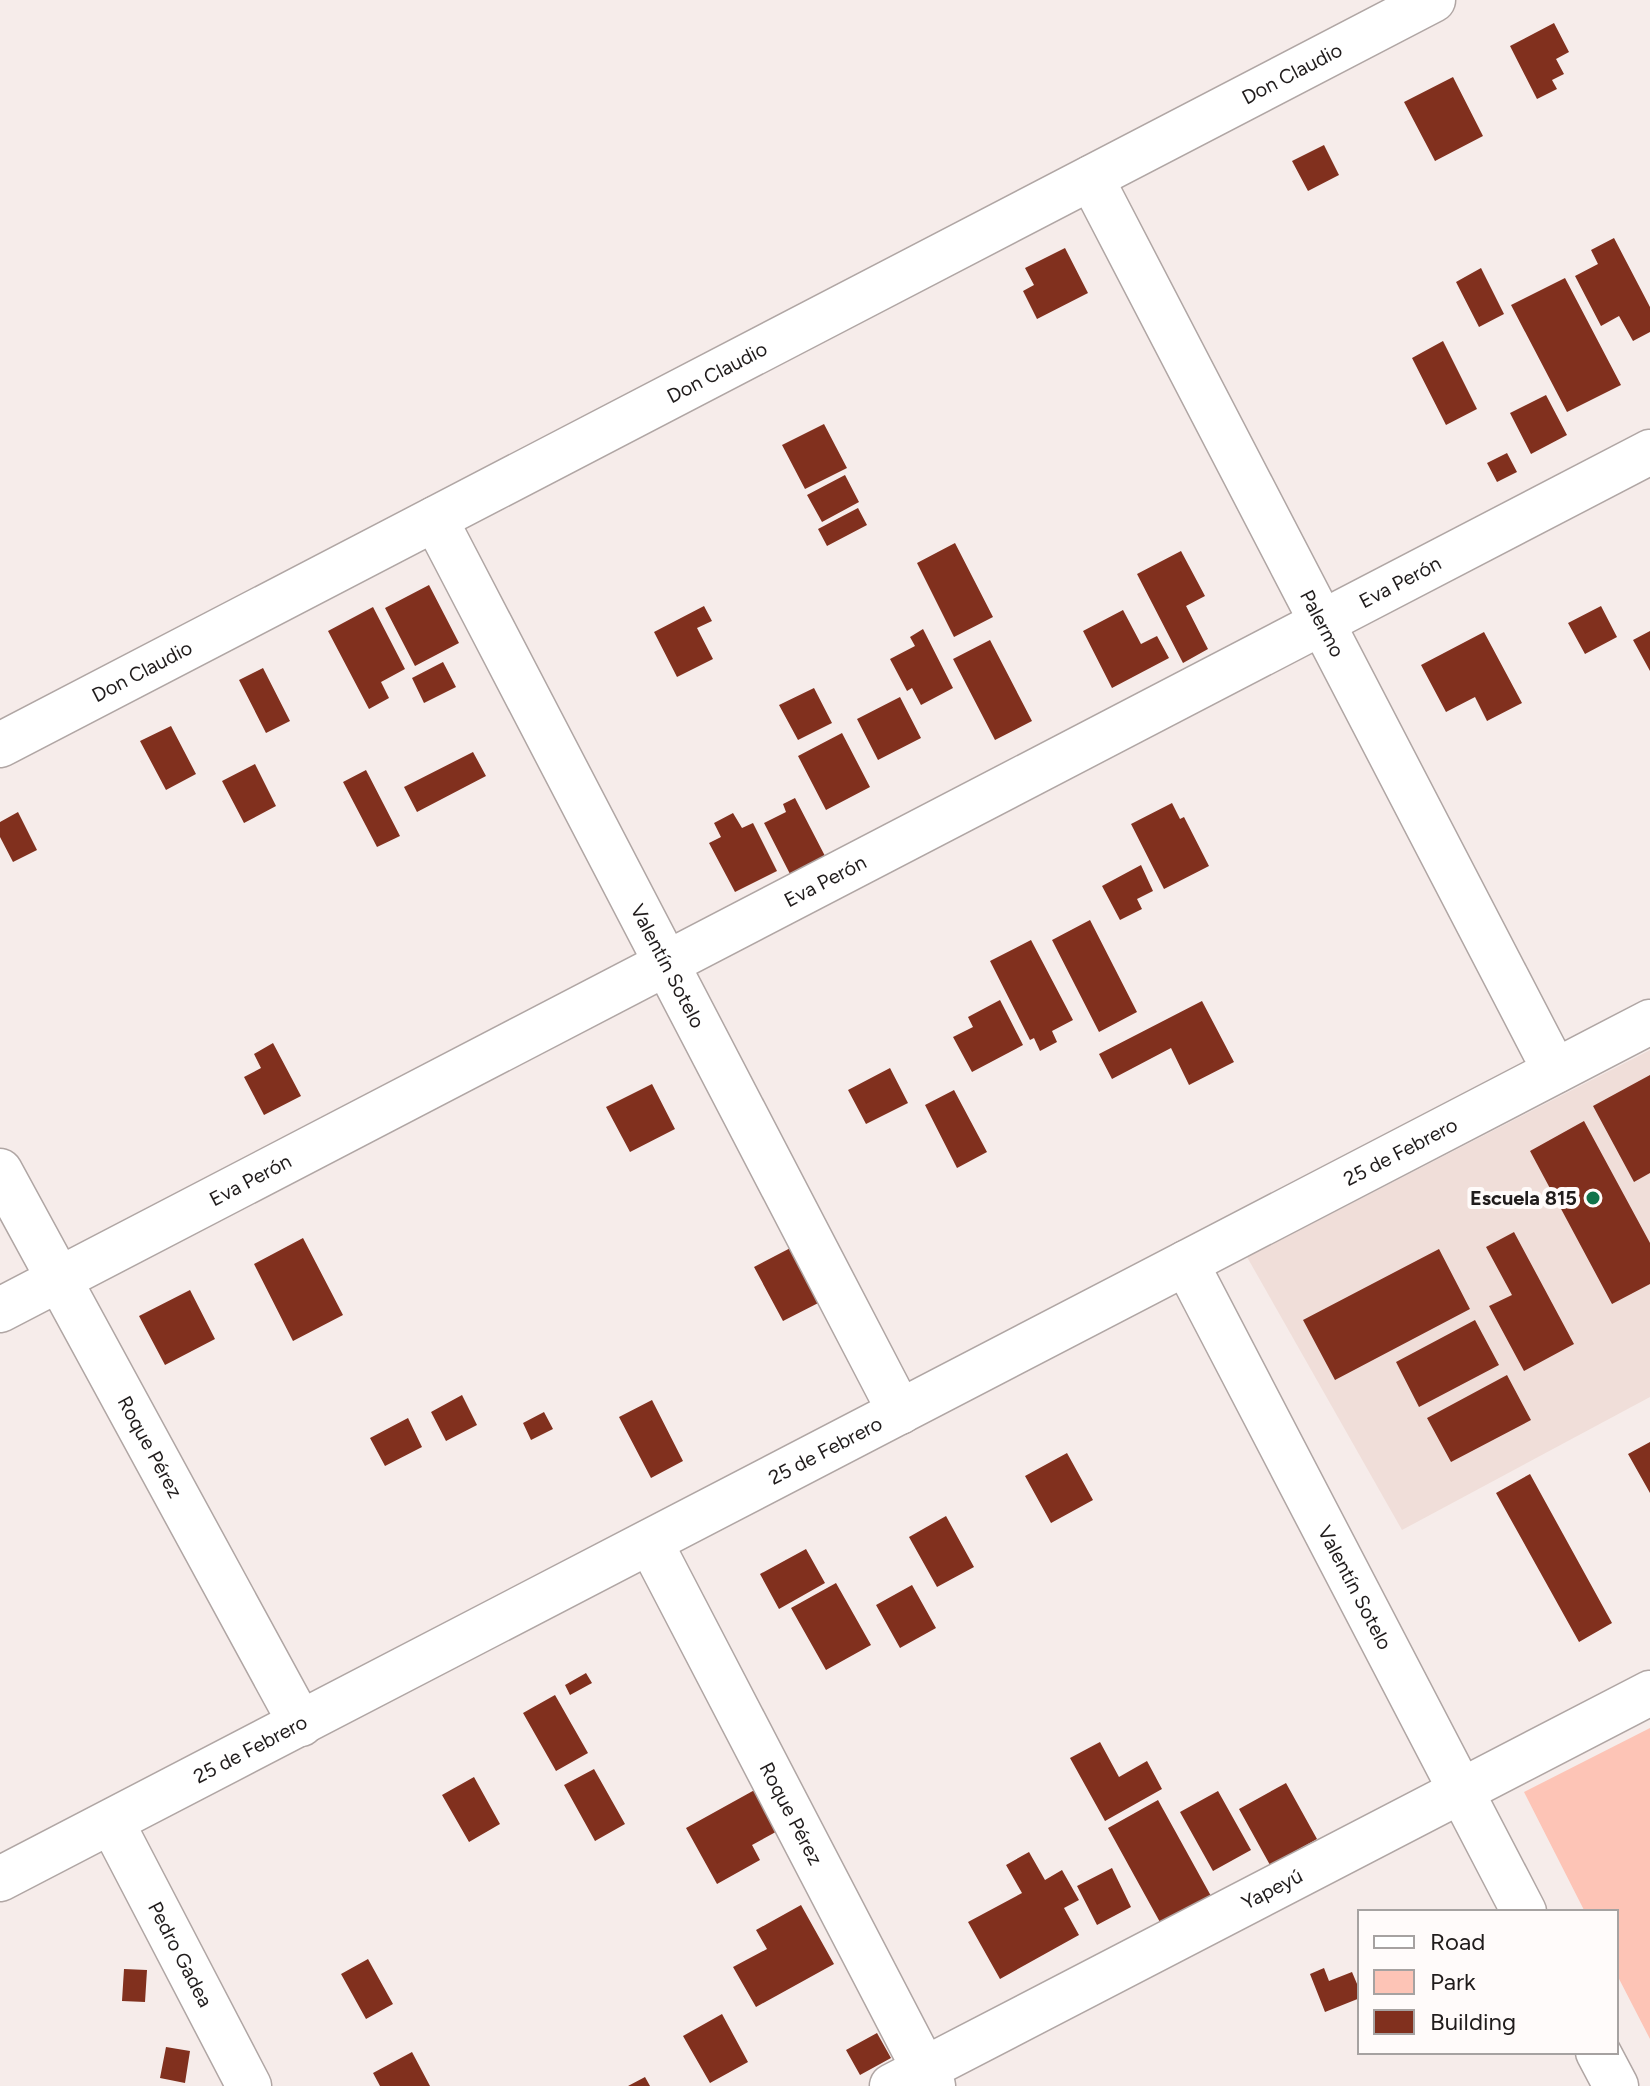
<svg xmlns="http://www.w3.org/2000/svg" width="1650" height="2086" font-family="Figtree,sans-serif">
<style>
.built{fill:#f0ded9}
.green{fill:#fdc4b6}
.building{fill:#81301e}
.lines{fill:none;stroke-linecap:round;stroke-linejoin:round}
.street-casing{stroke:#b0a6a4;stroke-width:47}
.street{stroke:#fff;stroke-width:44}
.poi-dot{fill:#10734a;stroke:#fffbfa;stroke-width:3}
.labels{text-anchor:middle;stroke-width:8;stroke-linejoin:round;paint-order:stroke}
.street-label{font-size:20px;fill:#201c1c;stroke:#fffbfa}
.poi-label{font-size:20px;font-weight:bold;fill:#201c1c;stroke:#fffbfa;text-anchor:end}
</style>
<rect width="100%" height="100%" fill="#f6ecea"/>
<path class="built" d="M 1650,1050 L 1650,1397 L 1402,1530 L 1247,1257 Z"/>
<path class="green" d="M 1650,1728 L 1650,2039 L 1616,1973 L 1616,1912 L 1585,1912 L 1524,1792 Z"/>
<path class="building" d="M 1554,23 L 1569,52 L 1556,59 L 1564,74 L 1552,80 L 1557,89 L 1537,99 L 1510,46 Z
M 1453,77 L 1483,136 L 1435,161 L 1404,102 Z
M 1324,145 L 1339,175 L 1308,191 L 1292,161 Z
M 1614,238 L 1650,307 L 1650,332 L 1633,341 L 1619,316 L 1601,326 L 1575,276 L 1598,264 L 1591,250 Z
M 1065,248 L 1088,293 L 1037,319 L 1023,291 L 1034,285 L 1025,268 Z
M 1481,268 L 1504,314 L 1479,327 L 1456,282 Z
M 1565,278 L 1621,385 L 1567,412 L 1511,305 Z
M 1443,341 L 1477,409 L 1446,425 L 1412,358 Z
M 1546,395 L 1567,435 L 1531,454 L 1510,413 Z
M 824,424 L 847,468 L 805,489 L 782,445 Z
M 1507,453 L 1517,472 L 1497,482 L 1487,463 Z
M 845,475 L 859,502 L 822,522 L 807,495 Z
M 858,508 L 867,525 L 827,546 L 818,529 Z
M 955,543 L 993,617 L 954,637 L 917,563 Z
M 1181,551 L 1205,596 L 1186,606 L 1208,649 L 1183,663 L 1137,574 Z
M 429,585 L 459,643 L 415,666 L 385,608 Z
M 704,606 L 712,621 L 697,628 L 713,659 L 677,677 L 654,632 Z
M 1601,606 L 1617,637 L 1585,654 L 1568,623 Z
M 373,607 L 405,669 L 381,682 L 389,698 L 369,709 L 328,631 Z
M 1123,610 L 1141,644 L 1157,636 L 1169,658 L 1112,688 L 1083,631 Z
M 923,629 L 953,688 L 921,705 L 912,688 L 907,691 L 890,659 L 915,646 L 910,637 Z
M 1650,631 L 1650,671 L 1633,640 Z
M 1484,632 L 1522,703 L 1487,721 L 1475,697 L 1446,712 L 1421,665 Z
M 990,640 L 1032,721 L 995,740 L 953,659 Z
M 443,662 L 456,687 L 424,703 L 412,678 Z
M 263,668 L 290,721 L 266,733 L 239,680 Z
M 814,688 L 832,723 L 798,740 L 779,705 Z
M 900,697 L 921,738 L 878,760 L 857,719 Z
M 171,726 L 196,774 L 166,790 L 140,741 Z
M 842,733 L 870,787 L 826,810 L 798,756 Z
M 473,752 L 486,776 L 417,812 L 404,787 Z
M 255,764 L 276,806 L 244,823 L 222,781 Z
M 366,770 L 400,836 L 377,847 L 343,782 Z
M 795,798 L 825,856 L 790,874 L 764,823 L 786,812 L 783,804 Z
M 1172,803 L 1180,819 L 1184,817 L 1209,866 L 1164,889 L 1131,824 Z
M 18,812 L 37,850 L 13,862 L 0,837 L 0,822 Z
M 733,813 L 742,828 L 753,823 L 777,871 L 735,892 L 709,843 L 721,837 L 714,823 Z
M 1141,865 L 1153,891 L 1137,899 L 1142,909 L 1120,920 L 1102,886 Z
M 1090,920 L 1137,1012 L 1099,1032 L 1052,940 Z
M 1031,940 L 1073,1020 L 1052,1031 L 1057,1042 L 1040,1051 L 1034,1038 L 1030,1040 L 990,961 Z
M 1000,1000 L 1023,1045 L 972,1072 L 953,1037 L 973,1027 L 968,1017 Z
M 1202,1001 L 1234,1062 L 1189,1085 L 1171,1048 L 1112,1079 L 1099,1054 Z
M 273,1043 L 301,1096 L 264,1115 L 244,1077 L 261,1068 L 254,1054 Z
M 890,1068 L 908,1103 L 866,1124 L 848,1090 Z
M 1650,1075 L 1650,1173 L 1634,1182 L 1593,1106 Z
M 652,1084 L 675,1129 L 630,1152 L 606,1107 Z
M 954,1090 L 987,1152 L 957,1168 L 925,1105 Z
M 1584,1121 L 1650,1243 L 1650,1284 L 1612,1304 L 1530,1151 Z
M 1514,1232 L 1574,1344 L 1524,1371 L 1489,1306 L 1512,1295 L 1486,1247 Z
M 303,1238 L 343,1315 L 293,1341 L 254,1264 Z
M 800,1243 L 828,1298 L 783,1321 L 754,1267 Z
M 1439,1249 L 1470,1309 L 1335,1380 L 1303,1320 Z
M 190,1290 L 215,1339 L 165,1365 L 139,1316 Z
M 1475,1320 L 1499,1365 L 1419,1407 L 1396,1362 Z
M 1507,1375 L 1531,1420 L 1451,1462 L 1427,1418 Z
M 462,1395 L 477,1425 L 446,1441 L 431,1412 Z
M 652,1400 L 683,1461 L 651,1478 L 619,1417 Z
M 544,1412 L 553,1429 L 531,1440 L 523,1423 Z
M 408,1418 L 422,1447 L 385,1466 L 370,1438 Z
M 1650,1442 L 1650,1493 L 1628,1454 Z
M 1067,1453 L 1093,1500 L 1051,1523 L 1025,1476 Z
M 1530,1474 L 1612,1623 L 1579,1642 L 1496,1493 Z
M 946,1516 L 974,1567 L 937,1587 L 909,1537 Z
M 806,1549 L 825,1583 L 779,1609 L 760,1574 Z
M 836,1583 L 871,1645 L 826,1670 L 791,1608 Z
M 912,1585 L 936,1628 L 900,1648 L 876,1605 Z
M 586,1673 L 592,1683 L 570,1695 L 565,1685 Z
M 555,1695 L 588,1753 L 556,1771 L 523,1713 Z
M 1100,1742 L 1119,1777 L 1147,1761 L 1162,1789 L 1105,1821 L 1070,1758 Z
M 594,1769 L 625,1824 L 595,1841 L 564,1785 Z
M 474,1777 L 500,1824 L 469,1842 L 442,1795 Z
M 1286,1783 L 1317,1839 L 1270,1865 L 1239,1809 Z
M 760,1787 L 783,1828 L 752,1845 L 760,1860 L 717,1884 L 686,1828 Z
M 1218,1791 L 1251,1850 L 1213,1871 L 1180,1812 Z
M 1158,1800 L 1211,1896 L 1161,1924 L 1108,1828 Z
M 1029,1852 L 1045,1880 L 1062,1870 L 1079,1900 L 1064,1908 L 1079,1935 L 1000,1979 L 968,1922 L 1022,1893 L 1006,1865 Z
M 1112,1868 L 1131,1907 L 1097,1925 L 1077,1886 Z
M 801,1905 L 834,1964 L 756,2007 L 733,1967 L 767,1949 L 756,1930 Z
M 368,1959 L 393,2004 L 366,2019 L 341,1974 Z
M 1324,1968 L 1329,1981 L 1352,1972 L 1360,1991 L 1360,1998 L 1325,2012 L 1310,1974 Z
M 124,1969 L 147,1970 L 145,2002 L 122,2001 Z
M 722,2014 L 748,2062 L 710,2083 L 683,2036 Z
M 877,2033 L 891,2058 L 860,2075 L 846,2050 Z
M 166,2047 L 190,2051 L 185,2083 L 160,2078 Z
M 412,2052 L 430,2086 L 380,2086 L 373,2073 Z
M 645,2077 L 650,2086 L 628,2086 Z"/>
<g class="lines">
<defs>
<g id="street">
<path id="s1" d="M 1091,178 L 1555,1071"/>
<path id="s2" d="M 435,519 L 900,1412"/>
<path id="s3" d="M 0,745 L 1433,0"/>
<path id="s4" d="M 0,1171 L 301,1724"/>
<path id="s5" d="M 1186,1263 L 1524,1912"/>
<path id="s6" d="M 0,1310 L 1650,452"/>
<path id="s7" d="M 650,1542 L 933,2086"/>
<path id="s8" d="M 112,1823 L 249,2086"/>
<path id="s9" d="M 0,1879 L 1650,1022"/>
<path d="M 1598,2052 L 1616,2086"/>
<path id="s10" d="M 892,2086 L 1650,1693"/>
</g>
</defs>
<use href="#street" class="street-casing"/>
<use href="#street" class="street"/>
</g>
<circle class="poi-dot" cx="1593" cy="1198" r="8"/>
<g class="labels">
<g class="street-label">
<text dy="7" stroke="none"><textPath href="#s3" startOffset="1456">Don Claudio</textPath></text>
<text dy="7" stroke="none"><textPath href="#s3" startOffset="808">Don Claudio</textPath></text>
<text dy="7" stroke="none"><textPath href="#s6" startOffset="1578">Eva Perón</textPath></text>
<text dy="7" stroke="none"><textPath href="#s1" startOffset="502">Palermo</textPath></text>
<text dy="7" stroke="none"><textPath href="#s3" startOffset="160">Don Claudio</textPath></text>
<text dy="7" stroke="none"><textPath href="#s6" startOffset="930">Eva Perón</textPath></text>
<text dy="7" stroke="none"><textPath href="#s2" startOffset="504">Valentín Sotelo</textPath></text>
<text dy="7" stroke="none"><textPath href="#s9" startOffset="1578">25 de Febrero</textPath></text>
<text dy="7" stroke="none"><textPath href="#s6" startOffset="282">Eva Perón</textPath></text>
<text dy="7" stroke="none"><textPath href="#s4" startOffset="314">Roque Pérez</textPath></text>
<text dy="7" stroke="none"><textPath href="#s9" startOffset="930">25 de Febrero</textPath></text>
<text dy="7" stroke="none"><textPath href="#s5" startOffset="366">Valentín Sotelo</textPath></text>
<text dy="7" stroke="none"><textPath href="#s9" startOffset="282">25 de Febrero</textPath></text>
<text dy="7" stroke="none"><textPath href="#s7" startOffset="306">Roque Pérez</textPath></text>
<text dy="7" stroke="none"><textPath href="#s10" startOffset="428">Yapeyú</textPath></text>
<text dy="7" stroke="none"><textPath href="#s8" startOffset="148">Pedro Gadea</textPath></text>
</g>
<g class="poi-label">
<text x="1577" y="1205">Escuela 815</text>
</g>
</g>
<rect x="1358" y="1910" width="260" height="144" fill="#fffbfa" stroke="#a6a2a1" stroke-width="2"/>
<rect x="1374" y="1936" width="40" height="12" fill="#ffffff" stroke="#a6a2a1" stroke-width="2"/>
<text x="1430" y="1950" font-size="24" fill="#201c1c">Road</text>
<rect x="1374" y="1970" width="40" height="24" fill="#fdc4b6" stroke="#a6a2a1" stroke-width="2"/>
<text x="1430" y="1990" font-size="24" fill="#201c1c">Park</text>
<rect x="1374" y="2010" width="40" height="24" fill="#81301e" stroke="#a6a2a1" stroke-width="2"/>
<text x="1430" y="2030" font-size="24" fill="#201c1c">Building</text>
</svg>
